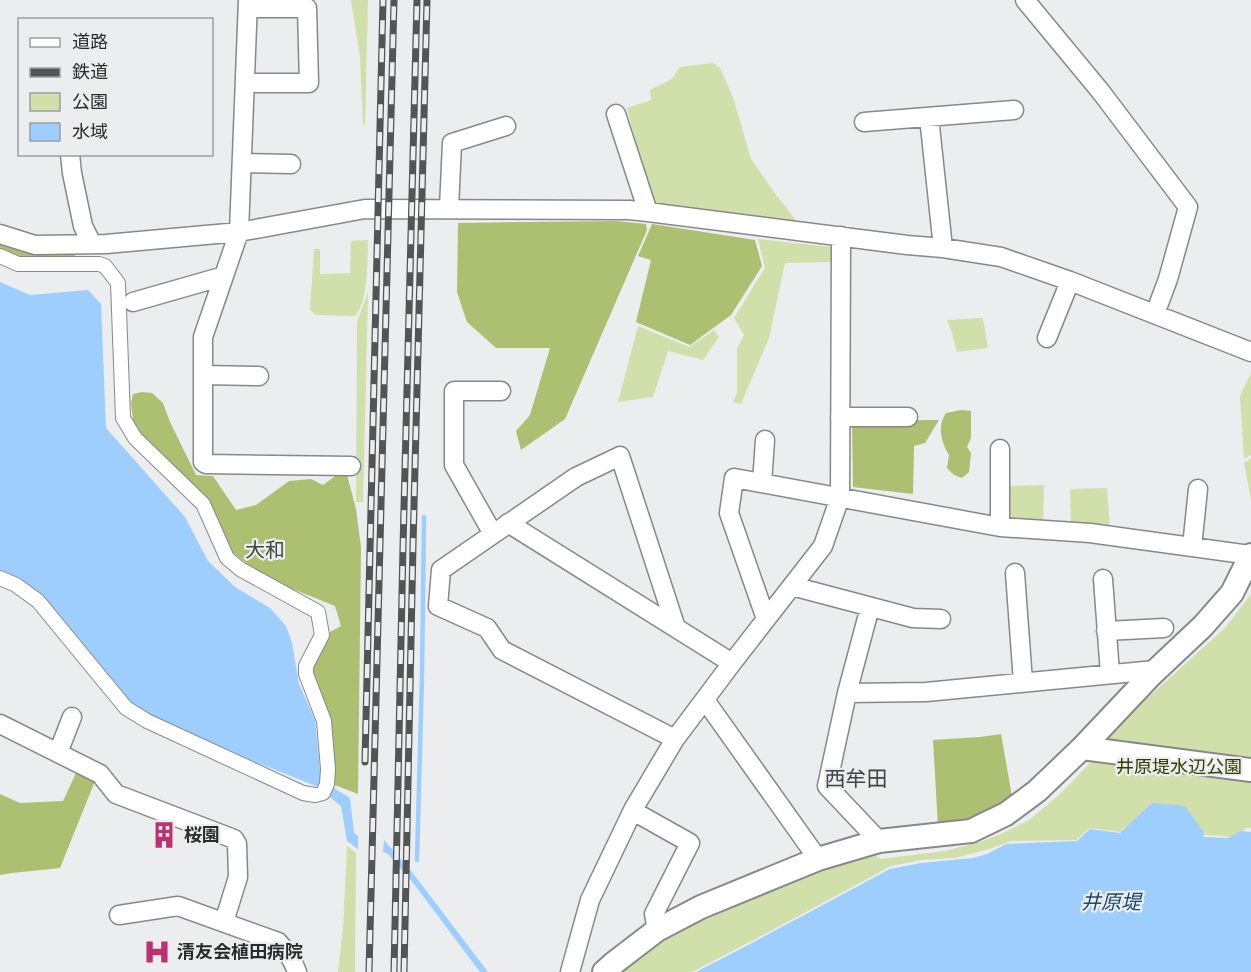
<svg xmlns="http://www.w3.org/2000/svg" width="1251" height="972" font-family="Signika,'Noto Sans JP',sans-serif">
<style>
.green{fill:#d1dfaa}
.forest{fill:#adbf70}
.water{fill:#9dcefd}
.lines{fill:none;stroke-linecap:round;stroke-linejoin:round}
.stream{stroke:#9dcefd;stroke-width:4.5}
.pedestrian-casing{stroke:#86888a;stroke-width:16}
.minor-casing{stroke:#86888a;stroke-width:21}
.tertiary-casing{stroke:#86888a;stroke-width:26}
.pedestrian{stroke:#fff;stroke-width:14}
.minor{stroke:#fff;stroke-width:18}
.tertiary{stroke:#fff;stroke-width:22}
.rail-casing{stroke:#535454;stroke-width:7}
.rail{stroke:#ebedef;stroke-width:4.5;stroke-dasharray:14;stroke-linecap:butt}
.labels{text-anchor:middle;stroke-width:4.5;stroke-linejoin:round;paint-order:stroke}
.park-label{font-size:18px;fill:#323c00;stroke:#ebedef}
.poi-label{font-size:18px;font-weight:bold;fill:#292a2a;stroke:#ebedef;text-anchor:start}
.neighbourhood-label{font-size:20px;fill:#414344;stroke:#ebedef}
.water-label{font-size:20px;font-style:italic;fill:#1b476d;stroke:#ebedef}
.quarter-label{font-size:21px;fill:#414344;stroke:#ebedef}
</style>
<rect width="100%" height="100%" fill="#ebedef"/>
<path class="green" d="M 351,0 L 368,0 L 365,125 L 363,124 L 360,57 Z
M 713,63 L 720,68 L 733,97 L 751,159 L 774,192 L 801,227 L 652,206 L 627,108 L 651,100 L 650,90 L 672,79 L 680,67 Z
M 758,239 L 831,247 L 832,262 L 785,263 L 769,338 L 741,404 L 733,402 L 737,393 L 737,349 L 744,335 L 734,318 L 765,268 Z
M 368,240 C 367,260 369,301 355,316 L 316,315 L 310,310 L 314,249 L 320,249 L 320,274 L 350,273 L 351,241 Z
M 368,292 L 363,502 L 356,502 L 357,322 Z
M 983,318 L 988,348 L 957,352 L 951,330 L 947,320 Z
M 638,326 L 689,347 L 714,330 L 719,337 L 703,360 L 668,351 L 653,397 L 618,402 Z
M 1251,373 L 1251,455 L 1244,459 L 1240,396 Z
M 1251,458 L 1251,500 L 1244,463 Z
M 1044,485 L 1043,526 L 1008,522 L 1006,486 Z
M 1107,488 L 1110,528 L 1071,523 L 1070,489 Z
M 1251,594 L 1251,828 L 1246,828 L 1239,837 L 1204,835 L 1182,851 L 1140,845 L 1125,827 L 1121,832 L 1090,828 L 1076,840 L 1012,841 L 986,850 L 955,858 L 922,860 L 891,866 L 767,933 L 692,972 L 615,972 L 667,936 L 691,923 L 832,865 L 873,854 L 881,859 L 945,851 L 980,842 L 1003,833 L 1029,820 L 1059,795 L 1088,765 L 1112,734 L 1143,702 L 1225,628 Z
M 347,846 L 356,853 L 355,972 L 338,972 L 343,929 Z"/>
<path class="forest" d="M 616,221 L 646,224 L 647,230 L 565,419 L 521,450 L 516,431 L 530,415 L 550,348 L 496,348 L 467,322 L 457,292 L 458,223 Z
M 652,224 L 755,240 L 762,266 L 731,315 L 690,345 L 636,322 L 651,260 L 638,256 Z
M 0,239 L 78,251 L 74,258 L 18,256 L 0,249 Z
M 142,392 L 152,393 L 163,403 L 170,422 L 196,475 L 213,476 L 236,510 L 256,505 L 289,481 L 311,479 L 323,485 L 334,477 L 335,471 L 346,471 L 356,509 L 361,547 L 358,794 L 332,784 L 310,668 L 330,632 L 341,626 L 335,606 L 263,577 L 231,551 L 215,523 L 146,442 L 133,420 L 131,403 L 133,394 Z
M 961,410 L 971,411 L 971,438 L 967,447 L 971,453 L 969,472 L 962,478 L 954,475 L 947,468 L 949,455 C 941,442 937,426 946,413 Z
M 939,420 L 925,443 L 914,446 L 913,494 L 853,487 L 852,421 Z
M 1001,734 L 1013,802 L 968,822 L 938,827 L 933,740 L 980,737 Z
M 77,771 L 95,781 L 60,868 L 12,873 L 0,875 L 0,794 L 20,803 L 63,801 Z"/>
<path class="water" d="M 0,282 L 30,295 L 88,290 L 101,304 L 106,428 L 185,517 L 208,561 L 235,587 L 270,608 L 286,626 L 292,643 L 299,684 L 315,720 L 321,780 L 350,798 L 354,833 L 358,836 L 358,849 L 347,841 L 341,806 L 316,786 L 210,744 L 133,706 L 38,591 L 7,572 L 0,570 Z
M 1152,803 L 1185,806 L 1203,831 L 1204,837 L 1228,838 L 1241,831 L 1251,832 L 1251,972 L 696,972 L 750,944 L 890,869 L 921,863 L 973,858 L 987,854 L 1006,844 L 1077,841 L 1090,829 L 1120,833 Z
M 384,840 L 412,872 L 488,972 L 480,972 L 414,884 L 388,854 L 383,852 Z"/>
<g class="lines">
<path class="stream" d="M 417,860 L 422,676 L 424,517"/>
<defs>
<path id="pedestrian" d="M 0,256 L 18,264 L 99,264 L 105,266 L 118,283 L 123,418 L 135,438 L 203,504 L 227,558 L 240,569 L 318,612 L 322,635 L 306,666 L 306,674 L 324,721 L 328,769 L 327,784 L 323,793 L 315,795 L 303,793 L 147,721 L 126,708 L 38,601 L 16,585 L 0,578"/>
<path id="minor" d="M 248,0 L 239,232 L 203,337 L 203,462 L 206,464 L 351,466
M 1025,0 L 1101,92 L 1188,207 L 1168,279 L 1155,314
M 246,83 L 309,83 L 307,8 L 248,8
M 616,114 L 648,212
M 929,117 L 943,248
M 864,122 L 1014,110
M 70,154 L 72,173 L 83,226 L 92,244
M 243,163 L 291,164
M 449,208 L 452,143 L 506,126
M 0,234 L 35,245 L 106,244 L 239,232 L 365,209 L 629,210 L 648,212 L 907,245 L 943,248 L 1001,257 L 1070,281 L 1251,352
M 133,302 L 224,276
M 1047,338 L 1070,281
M 203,375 L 259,376
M 840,417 L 908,417
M 762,483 L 765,440
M 508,523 L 676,628
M 1000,527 L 1000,449
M 493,534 L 454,465 L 454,391 L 501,391
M 1192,547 L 1198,489
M 1015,573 L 1023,682
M 1103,579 L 1110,674
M 792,586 L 913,618 L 941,619
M 870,607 L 847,693 L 827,786 L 879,841
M 766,619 L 729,513 L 734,478 L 1000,527 L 1090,533 L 1251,555
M 1106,631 L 1164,628
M 847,693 L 926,692 L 1155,670
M 705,700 L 818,859
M 0,724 L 100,774 L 116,794 L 234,839 L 237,844 L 238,877 L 224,922
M 675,739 L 502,650 L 487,628 L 438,606 L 441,570 L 576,477 L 620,456 L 676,628 L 732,663
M 58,753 L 72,717
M 633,811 L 690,843 L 654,914 L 657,930
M 119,915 L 178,906 L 278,942 C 287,951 293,960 297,972
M 570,972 L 590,900 L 634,808 L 675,739 L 732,663 L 823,546 L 840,497 L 841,236"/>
<path id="tertiary" d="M 1082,748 L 1251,770
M 604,972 L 614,963 L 657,930 L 701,907 L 818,859 L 879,841 L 971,831 L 1006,814 L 1037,791 L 1082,748 L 1151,675 L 1203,626 L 1232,593 L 1251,555"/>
</defs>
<use href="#pedestrian" class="pedestrian-casing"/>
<use href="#minor" class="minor-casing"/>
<use href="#tertiary" class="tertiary-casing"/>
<use href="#pedestrian" class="pedestrian"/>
<use href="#minor" class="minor"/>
<use href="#tertiary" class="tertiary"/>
<defs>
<path id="rail" d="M 365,762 L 383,0
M 369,972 L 394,0
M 394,972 L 403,547 L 417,0
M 404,972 L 413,545 L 427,0"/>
</defs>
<use href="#rail" class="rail-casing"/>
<use href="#rail" class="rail"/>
</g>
<defs>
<symbol id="building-bare" viewBox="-9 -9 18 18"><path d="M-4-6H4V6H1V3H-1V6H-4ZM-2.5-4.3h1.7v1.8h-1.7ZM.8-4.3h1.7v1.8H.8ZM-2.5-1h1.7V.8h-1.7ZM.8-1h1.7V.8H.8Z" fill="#bb3270" stroke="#ebedef" stroke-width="2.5" paint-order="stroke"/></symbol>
<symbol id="hospital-bare" viewBox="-9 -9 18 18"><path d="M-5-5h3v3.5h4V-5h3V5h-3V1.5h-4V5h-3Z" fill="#bb3270" stroke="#ebedef" stroke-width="2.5" paint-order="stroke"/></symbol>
</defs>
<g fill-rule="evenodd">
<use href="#building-bare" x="145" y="816" width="38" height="38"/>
<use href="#hospital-bare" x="138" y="933" width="38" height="38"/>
</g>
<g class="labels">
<g class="park-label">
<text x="1179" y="773">井原堤水辺公園</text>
</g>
<g class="poi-label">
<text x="184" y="841">桜園</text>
<text x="177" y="958">清友会植田病院</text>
</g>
<g class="neighbourhood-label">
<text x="265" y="557">大和</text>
</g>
<g class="water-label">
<text x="1111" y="909">井原堤</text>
</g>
<g class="quarter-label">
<text x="856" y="786">西牟田</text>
</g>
</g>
<rect x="18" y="18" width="195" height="138" fill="#ebedef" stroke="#9d9fa0" stroke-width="1.5"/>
<rect x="30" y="38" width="30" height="9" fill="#ffffff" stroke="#9d9fa0" stroke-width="1.5"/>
<text x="72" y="48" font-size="18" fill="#292a2a">道路</text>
<rect x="30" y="68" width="30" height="9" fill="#535454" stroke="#9d9fa0" stroke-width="1.5"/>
<text x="72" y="78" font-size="18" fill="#292a2a">鉄道</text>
<rect x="30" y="93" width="30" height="18" fill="#d1dfaa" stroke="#9d9fa0" stroke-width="1.5"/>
<text x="72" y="108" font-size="18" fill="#292a2a">公園</text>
<rect x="30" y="123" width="30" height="18" fill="#9dcefd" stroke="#9d9fa0" stroke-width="1.5"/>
<text x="72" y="138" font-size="18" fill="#292a2a">水域</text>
</svg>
